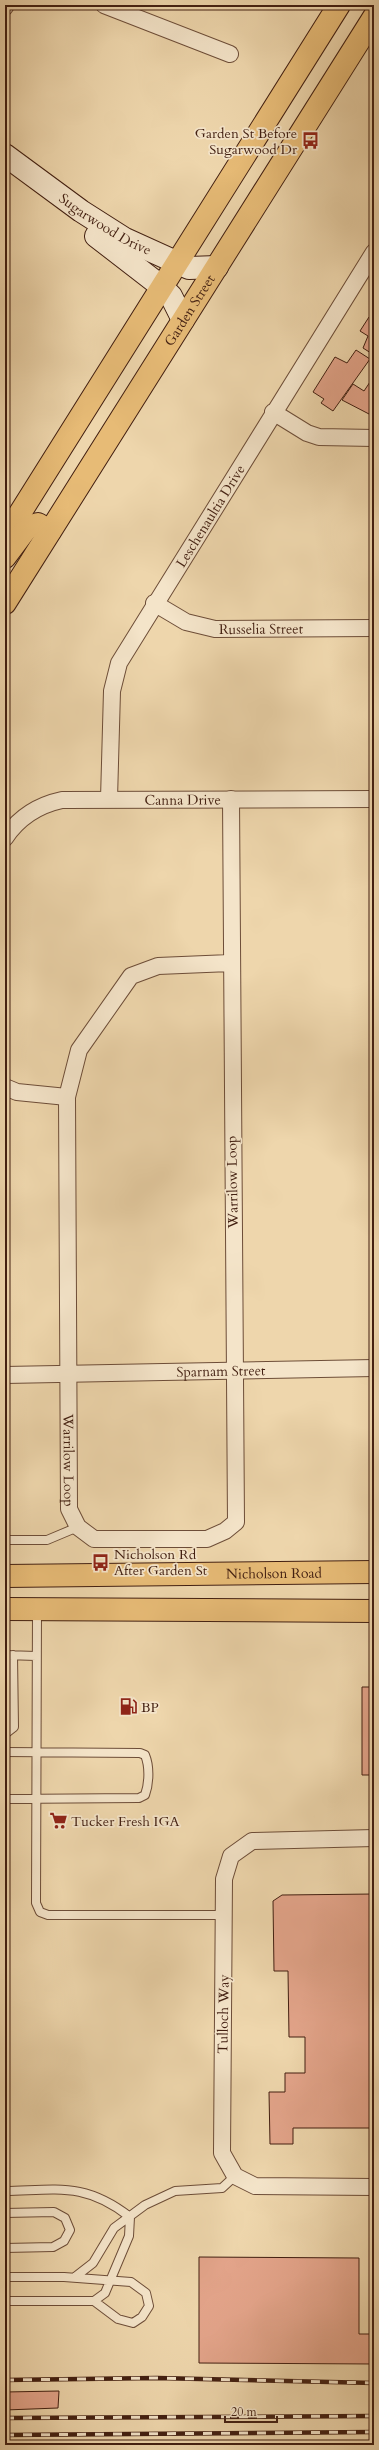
<svg xmlns="http://www.w3.org/2000/svg" width="379" height="2450" font-family="Cardo,serif">
<style>
.building{fill:#e3a48a;stroke:#421f11}
.lines{fill:none;stroke-linecap:round;stroke-linejoin:round}
.lane-casing{stroke:#6d4d38;stroke-width:10}
.street-casing{stroke:#6d4d38;stroke-width:18}
.secondary-casing{stroke:#421f11;stroke-width:24}
.primary-casing{stroke:#421f11;stroke-width:24}
.lane{stroke:#f4e4c9;stroke-width:8}
.street{stroke:#f4e4c9;stroke-width:16}
.secondary{stroke:#f4e4c9;stroke-width:22}
.primary{stroke:#e7bb76;stroke-width:22}
.rail-casing{stroke:#421f11;stroke-width:4.5}
.rail{stroke:#f4e4c9;stroke-width:3;stroke-dasharray:9;stroke-linecap:butt}
.labels{text-anchor:middle;stroke-width:3.5;stroke-linejoin:round;paint-order:stroke}
.poi-label{font-size:14px;fill:#421f11;stroke:#f4e4c9;text-anchor:start}
.street-label{font-size:14px;fill:#421f11;stroke:#f4e4c9}
</style>
<rect width="100%" height="100%" fill="#eed6ac"/>
<filter id="stains"><feTurbulence type="fractalNoise" baseFrequency=".005" numOctaves="4"/><feColorMatrix values="0 0 0 0 .2 0 0 0 0 .09 0 0 0 0 .02 0 0 0 .5 -.17"/></filter>
<radialGradient id="worn" r=".72"><stop offset=".6" stop-color="#630" stop-opacity="0"/><stop offset="1" stop-color="#630" stop-opacity=".3"/></radialGradient>
<path class="building" d="M 369,317 L 374,320 L 374,355 L 363,348 L 368,336 L 360,331 Z
M 356,350 L 370,359 L 333,411 L 321,403 L 324,399 L 313,392 L 335,357 L 347,363 Z
M 374,376 L 374,411 L 372,409 L 369,414 L 342,400 L 353,384 L 364,391 Z
M 5,1679 L 11,1679 L 10,1730 L 5,1730 Z
M 362,1687 L 374,1687 L 374,1775 L 362,1775 Z
M 374,1894 L 374,2128 L 293,2128 L 293,2144 L 270,2144 L 269,2092 L 285,2092 L 285,2073 L 305,2073 L 305,2037 L 289,2037 L 288,1971 L 274,1971 L 273,1901 L 282,1895 Z
M 199,2257 L 359,2258 L 359,2334 L 374,2334 L 374,2364 L 199,2363 Z
M 59,2391 L 58,2408 L 5,2410 L 5,2392 Z"/>
<g class="lines">
<defs>
<path id="lane" d="M 5,1540 L 47,1540 L 78,1527
M 37,1610 L 36,1903 L 40,1912 L 48,1915 L 224,1915
M 5,1655 L 36,1656
M 5,1734 L 14,1727 L 13,1655
M 5,1752 L 140,1753 L 145,1755 C 150,1767 149,1784 145,1795 L 139,1798 L 5,1799
M 5,2191 C 58,2190 85,2182 130,2217
M 5,2213 L 54,2212 L 65,2218 L 70,2230 L 64,2241 L 53,2247 L 5,2248
M 5,2277 L 64,2277 L 131,2282 L 146,2293 L 149,2306 L 142,2317 L 133,2323 L 118,2319 L 94,2301
M 75,2277 L 93,2263 L 114,2228 L 145,2205 L 175,2191 L 222,2188 L 235,2176
M 5,2301 L 94,2301 L 105,2293 L 129,2236 L 130,2217"/>
<g id="street">
<path d="M 104,5 L 230,54"/>
<path d="M 5,7 L 6,5"/>
<path d="M 273,412 L 307,433 L 319,437 L 374,438"/>
<path id="s1" d="M 154,603 L 186,622 L 215,629 L 374,628"/>
<path id="s2" d="M 109,799 L 112,691 L 119,663 L 374,252"/>
<path id="s3" d="M 5,838 C 19,817 39,805 62,800 L 374,799"/>
<path id="s4" d="M 230,963 L 158,966 L 131,976 L 79,1050 L 67,1097 L 69,1509 L 78,1527 L 94,1539 L 207,1539 L 225,1531 L 236,1522 L 231,799"/>
<path d="M 5,1087 L 17,1092 L 67,1097"/>
<path id="s5" d="M 5,1375 L 374,1368"/>
<path d="M 374,1838 L 252,1841 L 231,1856 L 224,1879 L 222,2153 L 235,2176 L 255,2186 L 374,2187"/>
</g>
<g id="secondary">
<path id="s6" d="M 5,155 L 81,211 L 125,239 L 189,268 L 217,267"/>
<path d="M 96,236 L 162,287 L 171,296 L 183,320"/>
</g>
<g id="primary">
<path d="M 5,537 L 339,5"/>
<path d="M 5,557 L 23,533 L 28,527 L 38,524 L 50,531"/>
<path id="s7" d="M 5,603 L 374,17"/>
<path id="s8" d="M 5,1576 L 374,1572"/>
<path d="M 5,1609 L 374,1611"/>
</g>
</defs>
<use href="#lane" class="lane-casing"/>
<use href="#street" class="street-casing"/>
<use href="#secondary" class="secondary-casing"/>
<use href="#primary" class="primary-casing"/>
<use href="#lane" class="lane"/>
<use href="#street" class="street"/>
<use href="#secondary" class="secondary"/>
<use href="#primary" class="primary"/>
<defs>
<path id="rail" d="M 5,2380 L 157,2378 L 374,2383
M 5,2418 L 374,2416
M 5,2435 L 374,2432"/>
</defs>
<use href="#rail" class="rail-casing"/>
<use href="#rail" class="rail"/>
</g>
<defs>
<symbol id="bus-bare" viewBox="-9 -9 18 18"><path d="M-5-6H5V4H4V6H2V4H-2V6H-4V4H-5ZM-3.5-4V0h7V-4ZM-3.5 1.2v1.5H-2V1.2ZM2 1.2v1.5H3.5V1.2Z" fill="#8f2418" stroke="#f4e4c9" stroke-width="2.5" paint-order="stroke"/></symbol>
<symbol id="fuel-bare" viewBox="-9 -9 18 18"><path d="M-5.5-6h7V0h2V4h1.3V-2.5L3-4.5l.8-.8L6-3V5H2.5V1h-1V6h-7ZM-4.2-4.7v3.2H.2V-4.7Z" fill="#8f2418" stroke="#f4e4c9" stroke-width="2.5" paint-order="stroke"/></symbol>
<symbol id="supermarket-bare" viewBox="-9 -9 18 18"><path d="M-6-5.5h2.5l.6 2H6L4.5 2H-2.5L-4.4-4H-6ZM-1.5 3.2a1.3 1.3 0 1 0 .1 0ZM3 3.2a1.3 1.3 0 1 0 .1 0Z" fill="#8f2418" stroke="#f4e4c9" stroke-width="2.5" paint-order="stroke"/></symbol>
</defs>
<g fill-rule="evenodd">
<use href="#bus-bare" x="298" y="128" width="25" height="25"/>
<use href="#bus-bare" x="88" y="1550" width="25" height="25"/>
<use href="#fuel-bare" x="116" y="1694" width="25" height="25"/>
<use href="#supermarket-bare" x="46" y="1808" width="25" height="25"/>
</g>
<g class="labels">
<g class="poi-label">
<text x="297" y="138" text-anchor="end">Garden St Before<tspan x="297" dy="16">Sugarwood Dr</tspan></text>
<text x="114" y="1559">Nicholson Rd<tspan x="114" dy="16">After Garden St</tspan></text>
<text x="141" y="1712">BP</text>
<text x="71" y="1826">Tucker Fresh IGA</text>
</g>
<g class="street-label">
<text dy="5" stroke="none"><textPath href="#s6" startOffset="122">Sugarwood Drive</textPath></text>
<text dy="5" stroke="none"><textPath href="#s7" startOffset="346">Garden Street</textPath></text>
<text dy="5" stroke="none"><textPath href="#s2" startOffset="310">Leschenaultia Drive</textPath></text>
<text dy="5" stroke="none"><textPath href="#s1" startOffset="113">Russelia Street</textPath></text>
<text dy="5" stroke="none"><textPath href="#s3" startOffset="191">Canna Drive</textPath></text>
<text transform="translate(232 1182) rotate(-91)" y="5">Warrilow Loop</text>
<text dy="5" stroke="none"><textPath href="#s5" startOffset="216">Sparnam Street</textPath></text>
<text dy="5" stroke="none"><textPath href="#s4" startOffset="603">Warrilow Loop</textPath></text>
<text dy="5" stroke="none"><textPath href="#s8" startOffset="269">Nicholson Road</textPath></text>
<text transform="translate(223 2014) rotate(-89)" y="5">Tulloch Way</text>
</g>
</g>
<rect width="379" height="2450" fill="none" stroke="#eed6ac" stroke-width="20"/>
<rect x="6" y="6" width="367" height="2438" fill="none" stroke="#421f11" stroke-width="2"/>
<rect x="10" y="10" width="359" height="2430" fill="none" stroke="#421f11"/>
<path d="M225 2416v6h52v-6" fill="none" stroke="#421f11" stroke-width="2"/>
<text x="231" y="2416" font-size="12" fill="#421f11" stroke="#f4e4c9" stroke-width="3" paint-order="stroke">20 m</text>
<rect width="100%" height="100%" filter="url(#stains)"/>
<rect width="100%" height="100%" fill="url(#worn)"/>
</svg>
